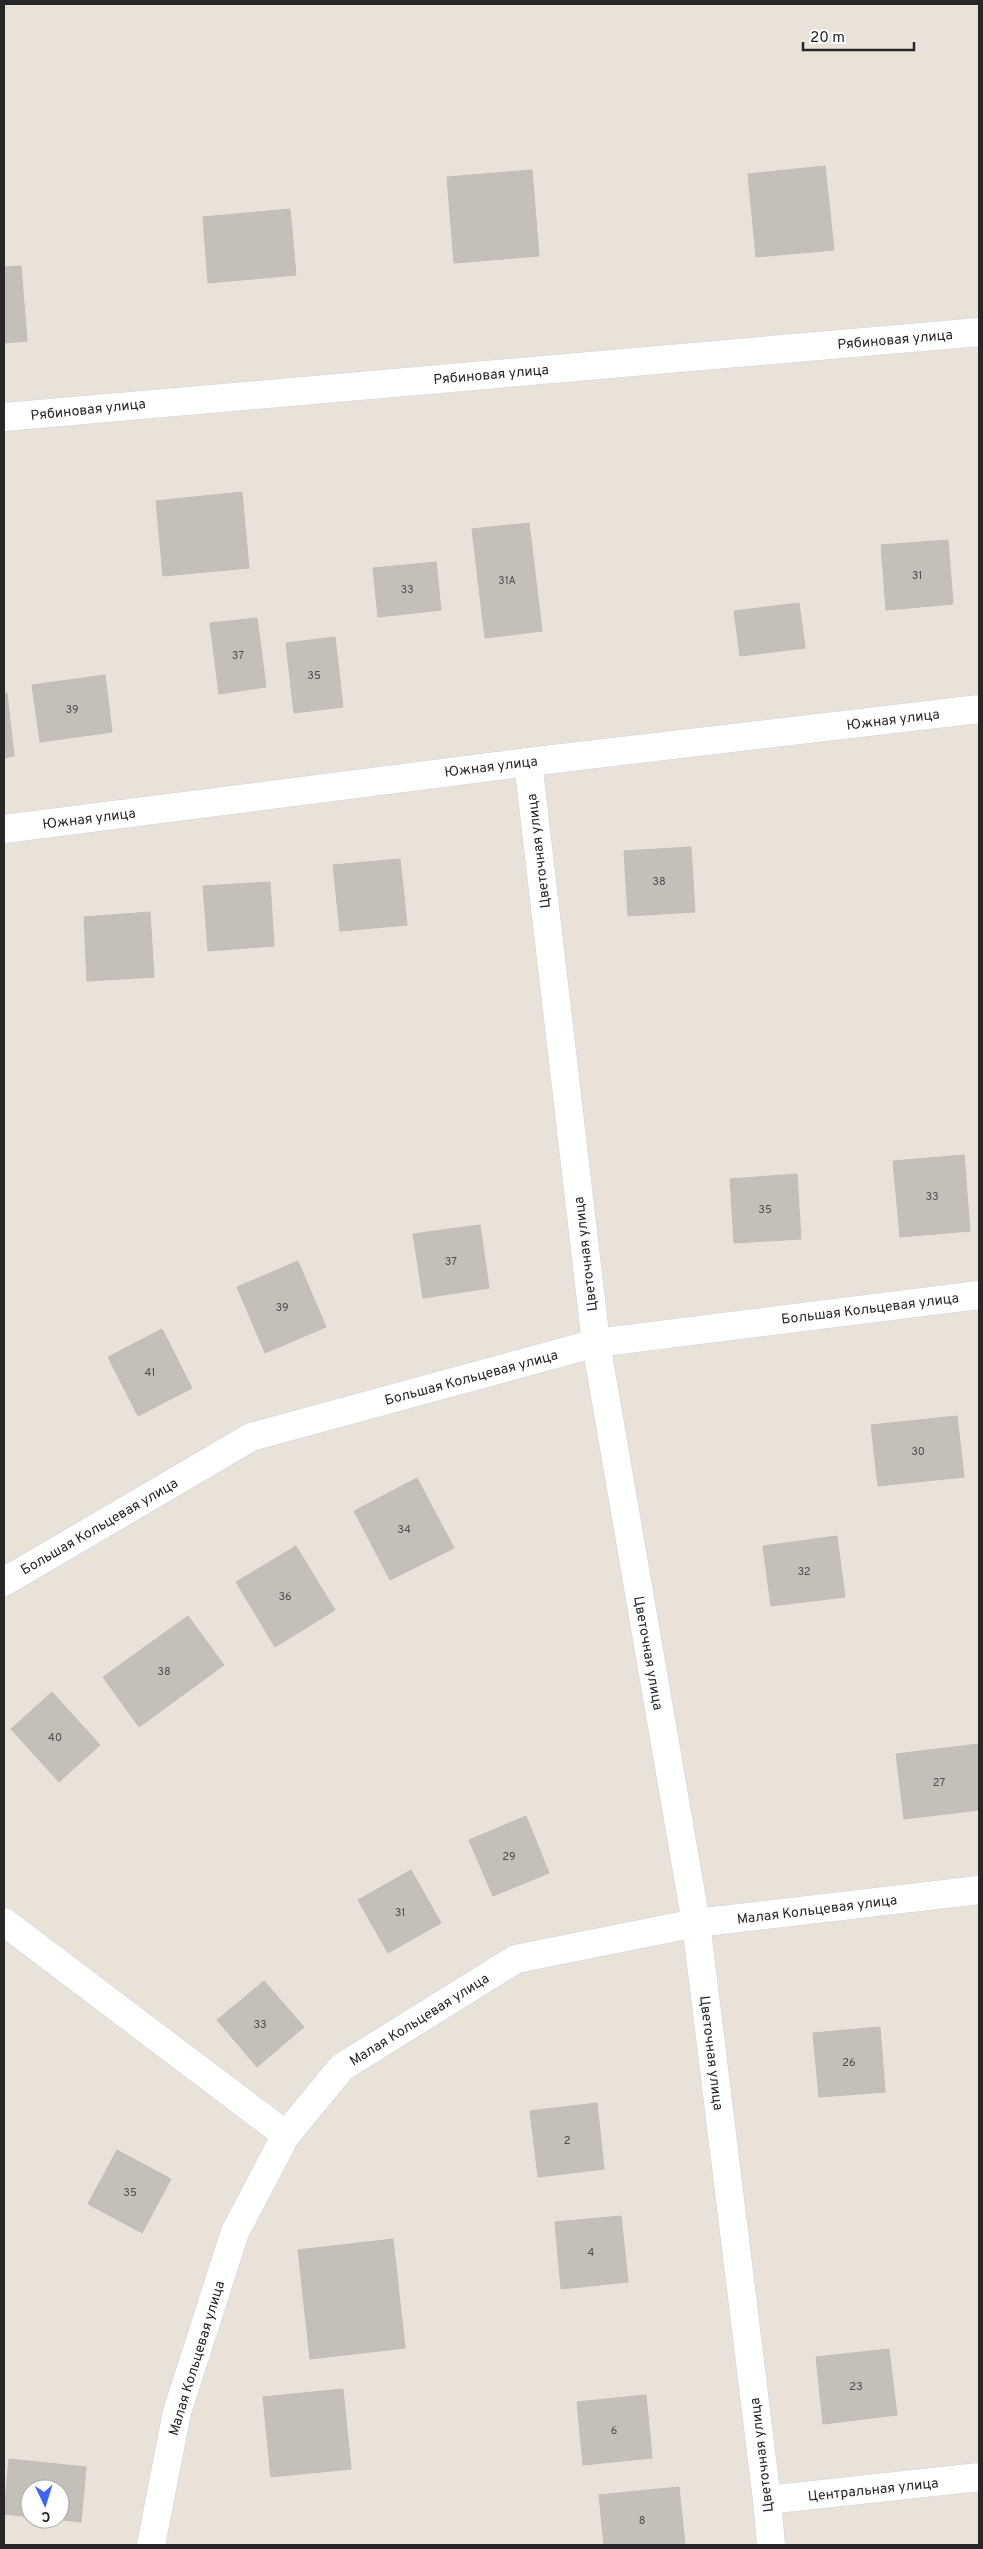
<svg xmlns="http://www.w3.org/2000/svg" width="983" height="2549" font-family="Overpass,sans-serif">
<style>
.building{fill:#c4bfb9;stroke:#c4bdb3}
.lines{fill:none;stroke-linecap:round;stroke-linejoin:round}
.minor-casing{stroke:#ced2df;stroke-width:29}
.tertiary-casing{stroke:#ced2df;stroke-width:29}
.minor{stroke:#fff;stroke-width:28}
.tertiary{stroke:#fff;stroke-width:28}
.labels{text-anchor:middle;stroke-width:4.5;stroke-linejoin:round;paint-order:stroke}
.number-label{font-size:11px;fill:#4e4d4c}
.street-label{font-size:14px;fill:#272727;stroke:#fff}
</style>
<rect width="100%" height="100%" fill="#e9e2d9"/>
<path class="building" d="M 825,166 L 834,250 L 756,257 L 748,174 Z
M 532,170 L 539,256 L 454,263 L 447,177 Z
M 290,209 L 296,275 L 208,283 L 203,217 Z
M 21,266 L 27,341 L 4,343 L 4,267 Z
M 242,492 L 249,568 L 163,576 L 156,501 Z
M 529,523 L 542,631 L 485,638 L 472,529 Z
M 948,540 L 953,604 L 886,610 L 881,545 Z
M 436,562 L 441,610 L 378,617 L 373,568 Z
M 799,603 L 805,648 L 740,656 L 734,611 Z
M 257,618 L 266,687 L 219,694 L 210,623 Z
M 335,637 L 343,707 L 294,713 L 286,643 Z
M 105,675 L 112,732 L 40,742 L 32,685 Z
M 4,693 L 7,693 L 14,756 L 4,758 Z
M 691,847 L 695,912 L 628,916 L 624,851 Z
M 400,859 L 407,925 L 340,931 L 333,865 Z
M 270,882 L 274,946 L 208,951 L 203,886 Z
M 150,912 L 154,977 L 87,981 L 84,917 Z
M 964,1155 L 970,1231 L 900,1237 L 893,1161 Z
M 797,1174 L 801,1239 L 734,1243 L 730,1179 Z
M 480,1225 L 489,1288 L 423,1298 L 413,1234 Z
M 298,1261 L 326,1327 L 265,1353 L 237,1287 Z
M 162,1329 L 192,1388 L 138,1416 L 108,1357 Z
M 957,1416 L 964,1477 L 878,1486 L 871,1425 Z
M 417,1478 L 454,1548 L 390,1580 L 354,1511 Z
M 837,1536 L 845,1597 L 771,1606 L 763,1546 Z
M 296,1546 L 335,1610 L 275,1647 L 236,1582 Z
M 188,1616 L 224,1665 L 139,1727 L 103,1677 Z
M 52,1692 L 100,1745 L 59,1782 L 11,1729 Z
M 979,1744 L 979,1810 L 904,1819 L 896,1754 Z
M 526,1816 L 549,1873 L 493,1896 L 469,1840 Z
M 411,1870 L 441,1923 L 388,1953 L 358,1900 Z
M 264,1981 L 304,2027 L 257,2067 L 217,2020 Z
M 880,2027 L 885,2092 L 819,2097 L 813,2033 Z
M 597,2103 L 604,2169 L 538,2177 L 530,2111 Z
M 117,2150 L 171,2179 L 142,2233 L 88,2204 Z
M 621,2216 L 628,2282 L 561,2289 L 555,2222 Z
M 393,2239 L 405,2348 L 310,2359 L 298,2250 Z
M 889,2349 L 897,2415 L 823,2424 L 816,2357 Z
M 343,2389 L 351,2469 L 271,2477 L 263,2397 Z
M 646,2395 L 652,2458 L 583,2465 L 577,2402 Z
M 9,2459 L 86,2467 L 81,2522 L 55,2519 L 60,2519 L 60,2489 L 30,2489 L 30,2517 L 4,2514 Z
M 679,2487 L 685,2545 L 604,2545 L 599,2495 Z"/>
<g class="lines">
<defs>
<path id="minor" d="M 4,417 L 979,332
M 528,762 L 596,1343 L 696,1923 L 767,2500 L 771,2545
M 4,1582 L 251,1437 L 596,1343 L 979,1295
M 4,1922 L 286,2135
M 767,2500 L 979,2477
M 151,2545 L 177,2412 L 235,2232 L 286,2135 L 342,2067 L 516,1959 L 696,1923 L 979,1890"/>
<path id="tertiary" d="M 4,829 L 528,762 L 979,709"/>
</defs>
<use href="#minor" class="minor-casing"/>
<use href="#tertiary" class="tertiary-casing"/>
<use href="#minor" class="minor"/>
<use href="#tertiary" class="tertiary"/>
</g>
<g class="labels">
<g class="number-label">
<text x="917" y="579">31</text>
<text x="507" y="584">31А</text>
<text x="407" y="593">33</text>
<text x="238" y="659">37</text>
<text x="314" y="679">35</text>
<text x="72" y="713">39</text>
<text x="659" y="885">38</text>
<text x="932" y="1200">33</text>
<text x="765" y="1213">35</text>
<text x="451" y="1265">37</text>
<text x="282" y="1311">39</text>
<text x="150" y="1376">41</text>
<text x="918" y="1455">30</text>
<text x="404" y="1533">34</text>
<text x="804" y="1575">32</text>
<text x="285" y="1600">36</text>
<text x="164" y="1675">38</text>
<text x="55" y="1741">40</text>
<text x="939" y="1786">27</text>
<text x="509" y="1860">29</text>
<text x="400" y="1916">31</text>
<text x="260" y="2028">33</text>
<text x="849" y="2066">26</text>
<text x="567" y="2144">2</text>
<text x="130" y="2196">35</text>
<text x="591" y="2256">4</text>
<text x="856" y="2390">23</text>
<text x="614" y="2434">6</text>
<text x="642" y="2524">8</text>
</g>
<g class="street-label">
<text transform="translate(895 339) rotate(-5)" y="5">Рябиновая улица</text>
<text transform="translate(491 374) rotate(-5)" y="5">Рябиновая улица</text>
<text transform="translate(88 409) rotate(-6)" y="5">Рябиновая улица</text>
<text transform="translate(893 719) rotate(-7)" y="5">Южная улица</text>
<text transform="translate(491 766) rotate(-7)" y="5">Южная улица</text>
<text transform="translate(89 818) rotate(-7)" y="5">Южная улица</text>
<text transform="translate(538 851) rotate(-97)" y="5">Цветочная улица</text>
<text transform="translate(585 1254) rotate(-97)" y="5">Цветочная улица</text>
<text transform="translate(870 1308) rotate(-7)" y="5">Большая Кольцевая улица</text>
<text transform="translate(471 1377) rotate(-15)" y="5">Большая Кольцевая улица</text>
<text transform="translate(99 1526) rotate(-30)" y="5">Большая Кольцевая улица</text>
<text transform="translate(649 1653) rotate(80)" y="5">Цветочная улица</text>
<text transform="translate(817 1909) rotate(-7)" y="5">Малая Кольцевая улица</text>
<text transform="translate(419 2019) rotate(-32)" y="5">Малая Кольцевая улица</text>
<text transform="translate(712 2053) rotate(83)" y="5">Цветочная улица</text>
<text transform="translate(196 2358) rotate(-73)" y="5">Малая Кольцевая улица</text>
<text transform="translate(761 2455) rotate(-97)" y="5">Цветочная улица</text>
<text transform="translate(873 2489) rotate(-6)" y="5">Центральная улица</text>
</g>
</g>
<rect width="983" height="2549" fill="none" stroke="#272727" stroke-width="10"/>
<g transform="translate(45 2504) rotate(176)"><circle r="24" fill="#ffffff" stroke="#a9a9a9"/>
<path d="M0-4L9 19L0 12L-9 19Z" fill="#4064ef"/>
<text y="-8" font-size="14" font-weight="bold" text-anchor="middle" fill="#272727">С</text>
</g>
<path d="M803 42v8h111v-8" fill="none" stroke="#272727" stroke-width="2.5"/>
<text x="810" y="42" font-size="15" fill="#272727" stroke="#ffffff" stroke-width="4" paint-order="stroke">20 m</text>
</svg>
